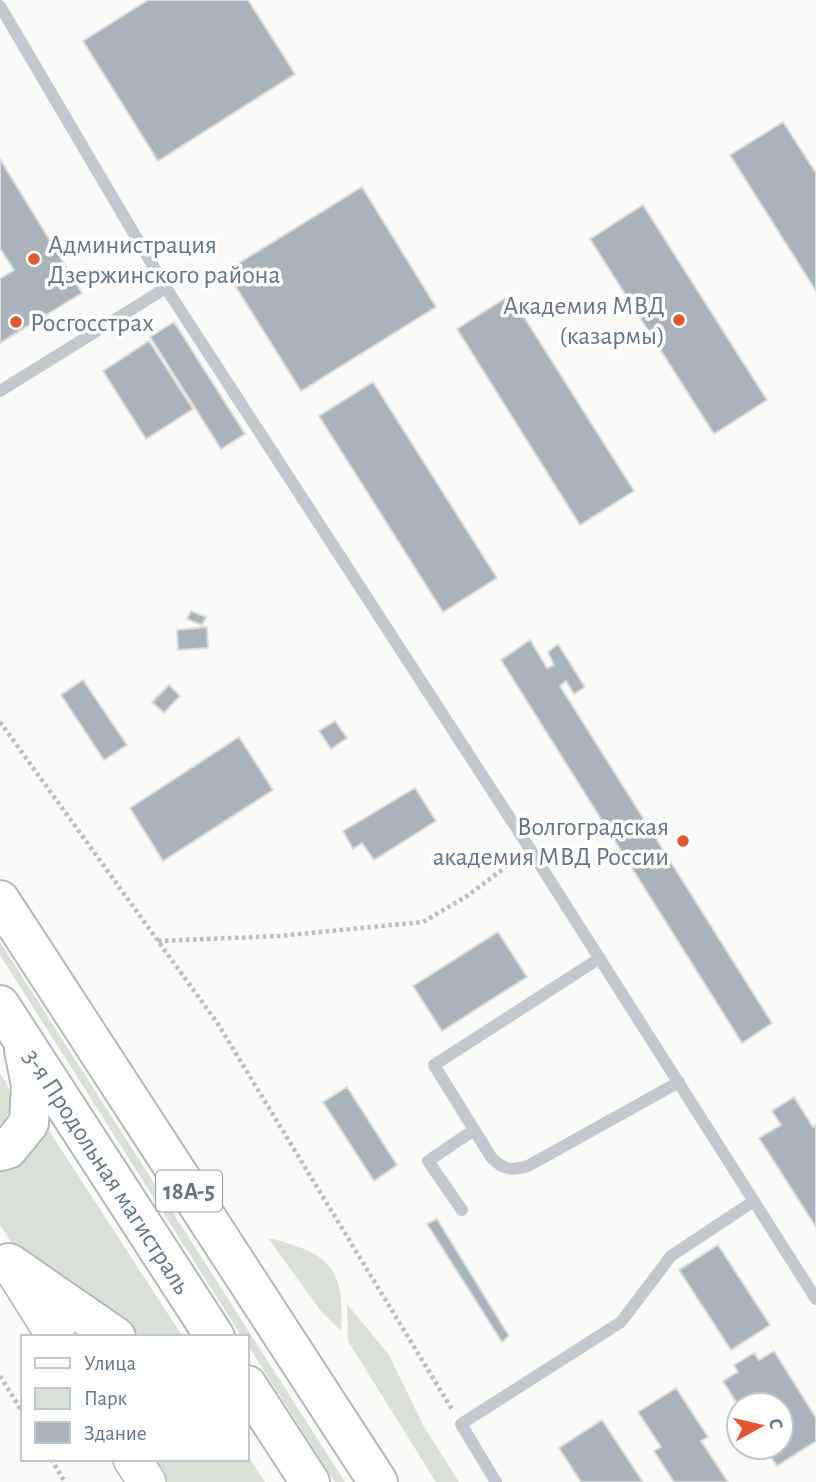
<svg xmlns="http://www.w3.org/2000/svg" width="816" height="1482" font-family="'Alegreya Sans',sans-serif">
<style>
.green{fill:#dadfd7}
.building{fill:#aab3b9;stroke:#dcdcda;stroke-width:2}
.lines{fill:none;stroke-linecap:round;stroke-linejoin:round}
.secondary-casing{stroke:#b3babf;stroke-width:40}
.trunk-casing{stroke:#b4b9bd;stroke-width:42}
.path{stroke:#bbbfc2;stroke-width:4.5;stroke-dasharray:3.5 3.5;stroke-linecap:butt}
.service{stroke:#c3c8cc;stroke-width:12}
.secondary{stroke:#fff;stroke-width:37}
.trunk{stroke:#fff;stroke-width:38}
.poi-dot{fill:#e4572e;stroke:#fff;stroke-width:2.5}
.labels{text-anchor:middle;stroke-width:7;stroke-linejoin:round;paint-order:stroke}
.shield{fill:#fff;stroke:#939fa8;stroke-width:2}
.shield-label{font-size:24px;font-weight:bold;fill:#657683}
.poi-label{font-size:26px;fill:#657683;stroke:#fff;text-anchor:start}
.street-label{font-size:26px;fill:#657683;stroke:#fff}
</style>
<rect width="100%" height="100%" fill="#fafaf8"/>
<path class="green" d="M 0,942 L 345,1482 L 335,1482 L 247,1344 L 247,1337 L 242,1337 L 0,955 Z
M 0,1073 C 13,1093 17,1106 0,1125 Z
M 42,1120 L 183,1337 L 142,1337 L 51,1276 L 13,1245 L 0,1225 L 0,1167 Z
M 268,1238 C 329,1253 345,1266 341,1331 L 321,1311 Z
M 347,1304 L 389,1355 L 423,1425 L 459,1482 L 436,1482 L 348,1341 Z
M 247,1455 L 265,1482 L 166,1482 L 152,1459 L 247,1459 Z"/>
<path class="building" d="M 148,0 L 248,0 L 295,74 L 158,161 L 83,41 Z
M 783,122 L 816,173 L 816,291 L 730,155 Z
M 0,159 L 82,293 L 0,343 L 0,279 L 14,270 L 0,248 Z
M 362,187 L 436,307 L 301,391 L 226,271 Z
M 643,205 L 767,400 L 714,434 L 590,239 Z
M 510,295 L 634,491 L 580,525 L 457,329 Z
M 174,322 L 245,434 L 221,449 L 150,337 Z
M 149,341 L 193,409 L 146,439 L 103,371 Z
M 373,382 L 497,578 L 443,612 L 319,416 Z
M 191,611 L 206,617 L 202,625 L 187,619 Z
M 207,627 L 208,648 L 178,650 L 177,630 Z
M 530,640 L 547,668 L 554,665 L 548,652 L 558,644 L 585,687 L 574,694 L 566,681 L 560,686 L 772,1023 L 742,1043 L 501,660 Z
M 83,680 L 127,745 L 104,760 L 61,695 Z
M 169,685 L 180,696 L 164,713 L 152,702 Z
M 335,721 L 347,738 L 331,749 L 319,731 Z
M 239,737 L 273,790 L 163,861 L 130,808 Z
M 415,788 L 436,821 L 374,860 L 362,843 L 353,849 L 343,831 Z
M 498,932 L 527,977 L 442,1031 L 413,986 Z
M 347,1087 L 397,1165 L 374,1181 L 323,1102 Z
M 794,1097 L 813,1127 L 816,1125 L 816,1227 L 759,1138 L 781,1125 L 772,1111 Z
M 437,1219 L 509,1336 L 502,1342 L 427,1224 Z
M 718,1245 L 770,1325 L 731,1350 L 679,1270 Z
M 774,1351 L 816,1418 L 816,1441 L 777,1466 L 764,1447 L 781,1447 L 781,1405 L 739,1405 L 739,1407 L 723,1381 L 738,1372 L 734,1365 L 754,1353 L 759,1360 Z
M 676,1388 L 708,1437 L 701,1441 L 728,1482 L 674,1482 L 654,1451 L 661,1447 L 638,1412 Z
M 602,1420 L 643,1482 L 581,1482 L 559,1448 Z"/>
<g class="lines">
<defs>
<path id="secondary" d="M 10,1264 L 56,1337
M 132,1459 L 147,1482"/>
<g id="trunk">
<path d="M 0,900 L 378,1482"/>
<path id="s1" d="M 0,1005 L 215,1337"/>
<path d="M 0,1151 L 8,1149 L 29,1123 L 31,1085 L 24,1050"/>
<path d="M 9,1263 L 116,1337"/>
<path d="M 247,1385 L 310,1482"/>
</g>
</defs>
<use href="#secondary" class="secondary-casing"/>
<use href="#trunk" class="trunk-casing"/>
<path class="path" d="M 0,722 L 218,1024 L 453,1411
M 158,941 L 279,936 L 423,922 L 467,896 L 518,858
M 0,1376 L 23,1413
M 51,1459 L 65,1482"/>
<path class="service" d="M 0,6 L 166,288 L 530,849 L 816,1299
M 0,391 L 166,288
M 600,958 L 434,1065 L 491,1157 C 503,1170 511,1171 528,1166 L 679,1082
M 462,1210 L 428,1161 L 474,1130
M 496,1482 L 461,1424 L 621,1322 L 671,1256 L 754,1201"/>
<use href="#secondary" class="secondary"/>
<use href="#trunk" class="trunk"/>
</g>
<g class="poi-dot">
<circle cx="34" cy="259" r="7"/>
<circle cx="679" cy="320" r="7"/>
<circle cx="16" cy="322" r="7"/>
<circle cx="683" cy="841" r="7"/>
</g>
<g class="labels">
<rect class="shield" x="156" y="1170.5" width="66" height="41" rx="5"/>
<g class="shield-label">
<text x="189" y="1199">18А-5</text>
</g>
<g class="poi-label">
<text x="48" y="253">Администрация<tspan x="48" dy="30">Дзержинского района</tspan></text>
<text x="665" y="314" text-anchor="end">Академия МВД<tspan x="665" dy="30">(казармы)</tspan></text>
<text x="30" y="331">Росгосстрах</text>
<text x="669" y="835" text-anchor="end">Волгоградская<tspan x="669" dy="30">академия МВД России</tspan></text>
</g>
<g class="street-label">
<text dy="9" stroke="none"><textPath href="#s1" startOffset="198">3-я Продольная магистраль</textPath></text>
</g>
</g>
<rect x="21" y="1335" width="228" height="126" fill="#ffffff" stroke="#c1c8cd" stroke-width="2"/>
<rect x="35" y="1358" width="35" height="10" fill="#ffffff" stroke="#c1c8cd" stroke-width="2"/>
<text x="84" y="1370" font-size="21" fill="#657683">Улица</text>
<rect x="35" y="1388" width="35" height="21" fill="#dadfd7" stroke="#c1c8cd" stroke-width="2"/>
<text x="84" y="1405" font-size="21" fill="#657683">Парк</text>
<rect x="35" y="1422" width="35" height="21" fill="#aab3b9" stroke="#c1c8cd" stroke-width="2"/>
<text x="84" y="1440" font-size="21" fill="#657683">Здание</text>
<g transform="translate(760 1426) rotate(82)"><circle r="33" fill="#ffffff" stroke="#c1c8cd" stroke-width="2"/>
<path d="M0-5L12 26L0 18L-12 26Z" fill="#e4572e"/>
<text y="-10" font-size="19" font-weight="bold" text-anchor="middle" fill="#657683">С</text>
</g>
</svg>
